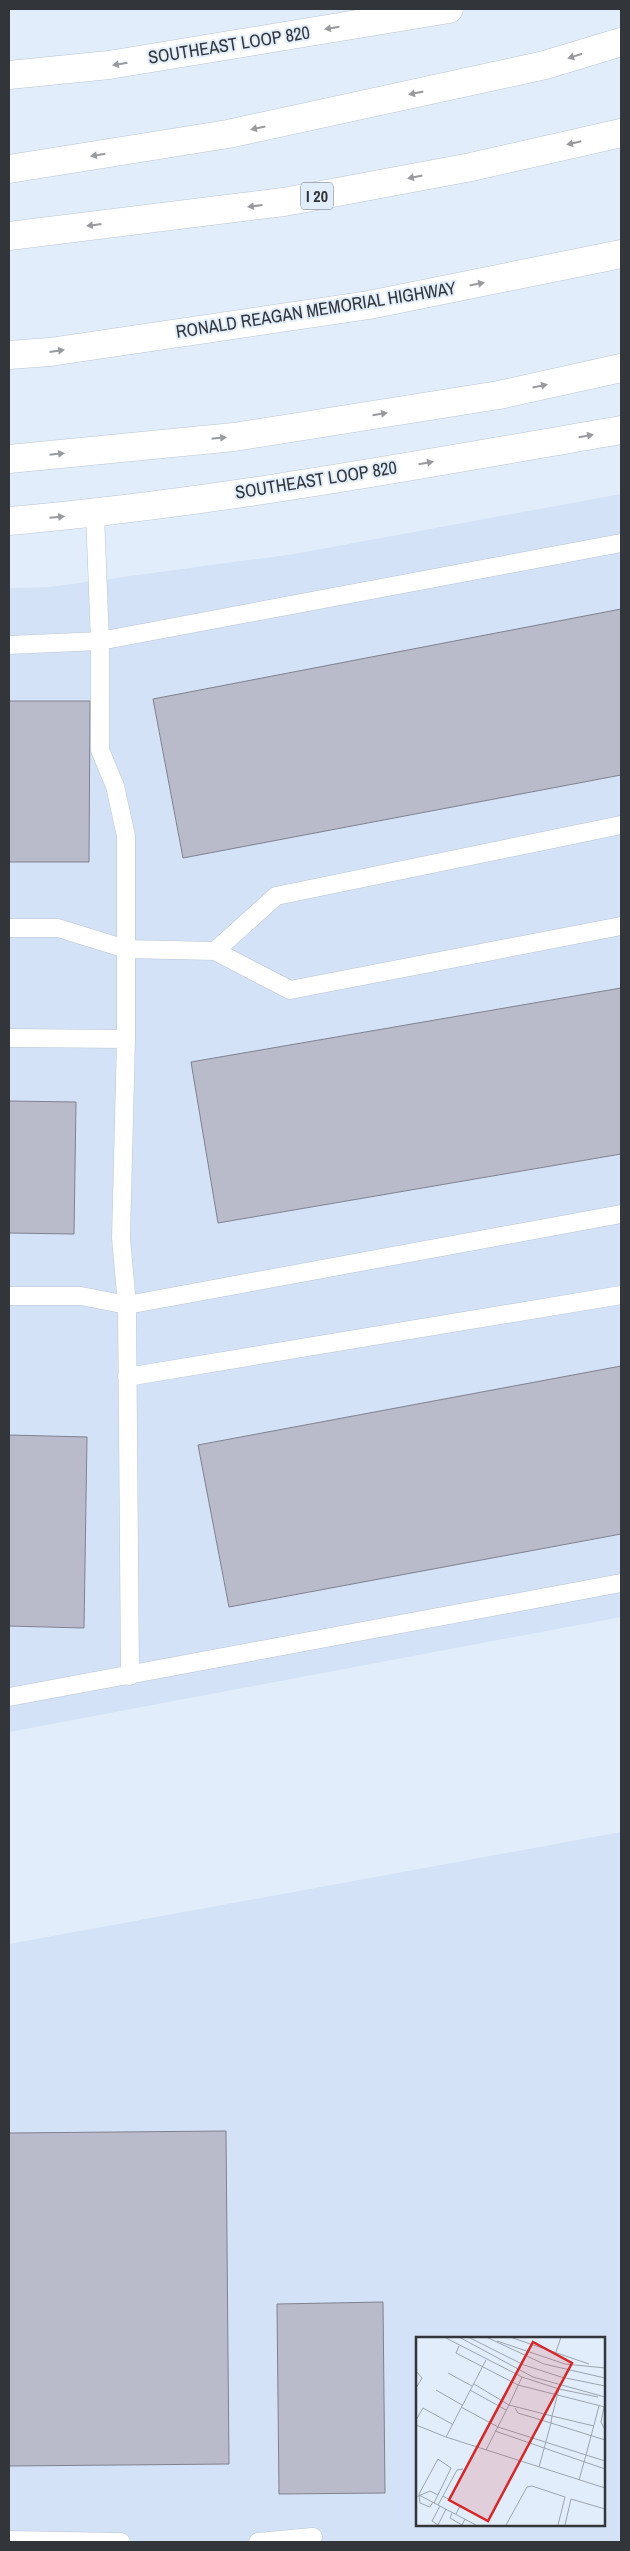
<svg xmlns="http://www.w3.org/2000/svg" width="630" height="2551" font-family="'Archivo Narrow',sans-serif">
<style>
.built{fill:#d3e2f6;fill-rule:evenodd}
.building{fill:#babbca;stroke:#818190}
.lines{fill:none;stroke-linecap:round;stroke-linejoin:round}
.service-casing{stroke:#bac5d2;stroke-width:19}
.secondary-casing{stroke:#bac5d2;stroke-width:29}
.motorway-casing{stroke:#bac5d2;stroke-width:29}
.service{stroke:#fff;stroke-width:18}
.secondary{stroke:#fff;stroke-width:28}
.motorway{stroke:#fff;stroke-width:28}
.oneway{fill:#989a9d}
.labels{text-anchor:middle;stroke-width:4;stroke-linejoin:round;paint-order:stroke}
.shield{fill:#e2edfb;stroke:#676d75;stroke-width:1}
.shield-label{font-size:16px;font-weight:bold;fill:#32363b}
.street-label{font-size:18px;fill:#32363b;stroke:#e2edfb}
.inset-road{fill:none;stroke:#9ca4ae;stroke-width:1}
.view{fill:#d62828;fill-opacity:0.15;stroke:#d62828;stroke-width:2.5}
.inset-edge{fill:none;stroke:#32363b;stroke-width:2.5}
</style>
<rect width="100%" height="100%" fill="#e2edfb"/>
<path class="built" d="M 621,494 L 621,1617 L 9,1732 L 9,588 L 49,587 L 294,554 Z
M 621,1832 L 621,2542 L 9,2542 L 9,1944 ZM 418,2338 L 604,2338 L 604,2525 L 418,2525 Z"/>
<path class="building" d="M 621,609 L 621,775 L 183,858 L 153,699 Z
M 9,701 L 90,701 L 89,862 L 9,862 Z
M 621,988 L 621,1154 L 218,1223 L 191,1062 Z
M 9,1101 L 76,1102 L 74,1234 L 9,1233 Z
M 621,1366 L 621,1534 L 229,1607 L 198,1445 Z
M 9,1435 L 87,1437 L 84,1628 L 9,1626 Z
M 226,2131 L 229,2464 L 9,2466 L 9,2133 Z
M 383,2302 L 385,2493 L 279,2494 L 277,2304 Z"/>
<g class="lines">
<defs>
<path id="service" d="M 9,645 L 100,641 L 621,543
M 9,928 L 58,928 L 126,949 L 126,836 L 115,786 L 100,750 L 100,641 L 95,514
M 215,951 L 290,990 L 621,926
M 9,1038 L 126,1039
M 9,1296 L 81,1296 L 127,1305 L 621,1214
M 127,1377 L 621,1295
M 130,1676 L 127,1305 L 121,1238 L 126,1039 L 126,949 L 215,951 L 276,896 L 621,825
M 9,1697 L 621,1583
M 9,2540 L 121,2542
M 258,2542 L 313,2537"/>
<path id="secondary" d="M 9,75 L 109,65 L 449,9
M 9,521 C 214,503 418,465 621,430"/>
<path id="motorway" d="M 9,169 L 228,134 L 545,65 L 621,42
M 9,236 L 284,202 L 471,167 L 621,133
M 9,355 L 50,352 L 369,305 L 621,254
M 9,459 L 234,437 L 499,395 L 621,368"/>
</defs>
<use href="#service" class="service-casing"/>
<use href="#secondary" class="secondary-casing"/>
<use href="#motorway" class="motorway-casing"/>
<use href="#service" class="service"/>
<use href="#secondary" class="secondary"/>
<use href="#motorway" class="motorway"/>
</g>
<defs><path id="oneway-solid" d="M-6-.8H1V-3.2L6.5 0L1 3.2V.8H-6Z" transform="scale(1.25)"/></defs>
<g class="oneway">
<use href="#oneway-solid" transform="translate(332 28) rotate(171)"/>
<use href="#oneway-solid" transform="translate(575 56) rotate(163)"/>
<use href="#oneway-solid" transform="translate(120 64) rotate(171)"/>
<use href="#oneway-solid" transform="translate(416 93) rotate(168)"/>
<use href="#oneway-solid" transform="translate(258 128) rotate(168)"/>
<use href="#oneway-solid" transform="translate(574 143) rotate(167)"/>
<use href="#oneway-solid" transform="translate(98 155) rotate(171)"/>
<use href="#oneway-solid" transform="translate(415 177) rotate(169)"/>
<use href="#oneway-solid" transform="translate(255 206) rotate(173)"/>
<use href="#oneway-solid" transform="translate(94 225) rotate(173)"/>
<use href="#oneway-solid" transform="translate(477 284) rotate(-11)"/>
<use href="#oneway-solid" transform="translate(57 351) rotate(-8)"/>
<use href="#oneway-solid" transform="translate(540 386) rotate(-12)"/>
<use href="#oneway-solid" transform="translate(380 414) rotate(-9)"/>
<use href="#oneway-solid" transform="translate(586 436) rotate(-10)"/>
<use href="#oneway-solid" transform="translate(219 438) rotate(-6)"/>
<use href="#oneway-solid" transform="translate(57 454) rotate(-6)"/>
<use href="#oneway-solid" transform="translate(426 463) rotate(-10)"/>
<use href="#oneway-solid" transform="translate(57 517) rotate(-5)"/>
</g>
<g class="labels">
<rect class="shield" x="301" y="182.5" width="32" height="27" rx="4"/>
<g class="shield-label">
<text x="317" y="202">I 20</text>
</g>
<g class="street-label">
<text transform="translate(229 45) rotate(-9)" y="6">SOUTHEAST LOOP 820</text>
<text transform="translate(316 310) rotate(-9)" y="6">RONALD REAGAN MEMORIAL HIGHWAY</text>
<text transform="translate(316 480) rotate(-9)" y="6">SOUTHEAST LOOP 820</text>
</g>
</g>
<g transform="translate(416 2337)">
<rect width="189" height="189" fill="#e2edfb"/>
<path class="inset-road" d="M 28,0 L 106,40 L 143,52 L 182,60M 43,0 L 117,40 L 189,60M 52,0 L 108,28 L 145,40 L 189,49M 70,0 L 128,27 L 189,41M 94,0 L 173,27M 81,4 L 149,27 L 189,31M 43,9 L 40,16 L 102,48 L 189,70M 139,18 L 145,0M 70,23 L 30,100 L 189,151M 0,34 L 6,41 L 0,51M 32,36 L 56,49M 58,47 L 93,68 L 106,40M 143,52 L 136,79 L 178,89M 20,53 L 46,68M 54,53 L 90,73M 183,69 L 170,118 L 189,124M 45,70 L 82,90 L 170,118 L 163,143M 188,70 L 185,85 L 189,93M 0,83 L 7,71 L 36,87M 0,88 L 30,100M 79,94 L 189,132M 70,113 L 93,68 L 136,79 L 135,86 L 102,76 L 99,71M 123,130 L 135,86 L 189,103M 3,158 L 60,188M 27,159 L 44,169 L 40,177M 0,160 L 14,154 L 22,158M 17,165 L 14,170 L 4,166 L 3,157 L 22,122 L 35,131 L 18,166M 22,168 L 41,133 L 47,132M 24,169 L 16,184 L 22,188 L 30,172M 36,176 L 34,181 L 46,188 L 49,182M 90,188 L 111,150 L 116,149 L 149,160 L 142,188M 149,188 L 155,162 L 189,172"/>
<path class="view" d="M 117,5 L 156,26 L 72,184 L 33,163 Z"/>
<rect width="189" height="189" class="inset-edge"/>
</g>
<rect width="630" height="2551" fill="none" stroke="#32363b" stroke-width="20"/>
</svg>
